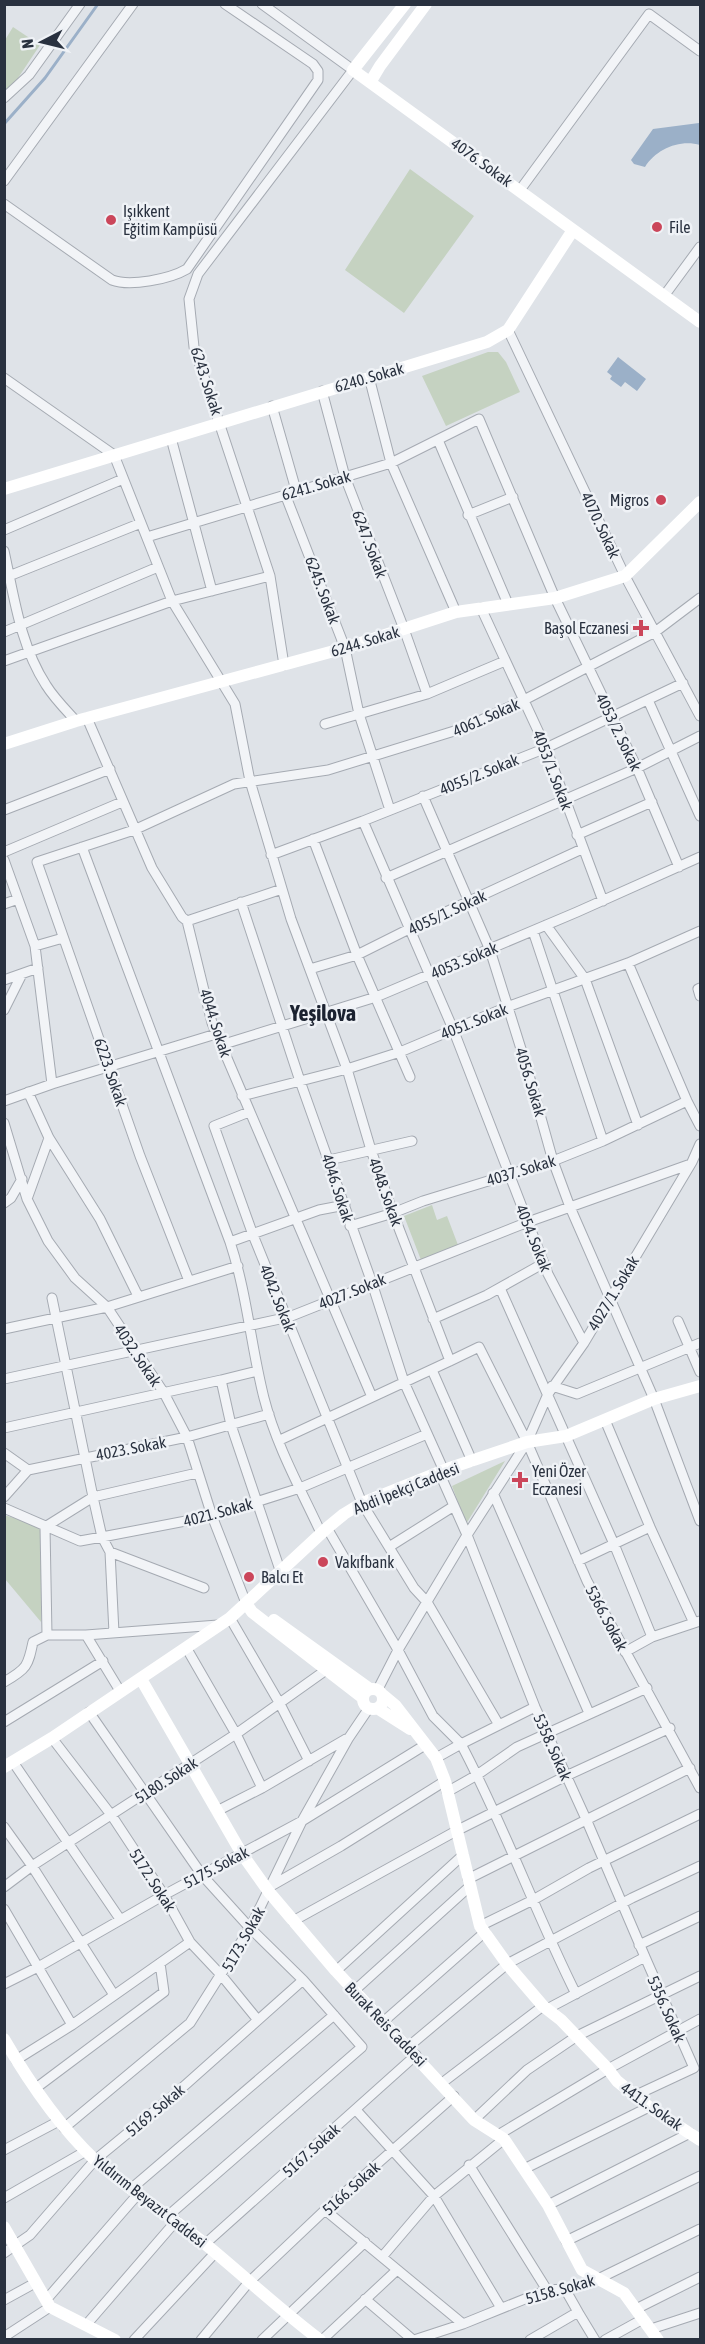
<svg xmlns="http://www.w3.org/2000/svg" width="705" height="2344" font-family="'Asap Condensed',sans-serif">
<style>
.green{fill:#c5d2c1}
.water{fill:#9bb0c8}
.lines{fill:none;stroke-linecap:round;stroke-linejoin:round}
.stream{stroke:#9bb0c8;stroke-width:3}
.street-casing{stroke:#a5aab2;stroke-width:11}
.street{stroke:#f2f4f7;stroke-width:9}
.secondary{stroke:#fff;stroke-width:12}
.poi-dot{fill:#cb465a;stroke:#eff2f6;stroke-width:2}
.labels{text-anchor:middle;stroke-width:5;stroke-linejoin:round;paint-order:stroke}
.street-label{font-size:16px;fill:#29313f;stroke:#eff2f6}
.poi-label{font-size:16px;fill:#29313f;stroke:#eff2f6;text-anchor:start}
.district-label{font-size:22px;font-weight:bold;fill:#1b2230;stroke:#eff2f6}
</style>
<rect width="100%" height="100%" fill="#dfe3e8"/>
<path class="green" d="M 13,27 L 40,45 L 14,84 L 5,93 L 5,40 Z
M 410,169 L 474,216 L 404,313 L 345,270 Z
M 488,352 L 498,352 L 506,362 L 520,392 L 446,426 L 422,376 Z
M 432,1205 L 437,1220 L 447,1216 L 458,1245 L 421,1260 L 404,1216 Z
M 505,1461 L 466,1524 L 452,1486 Z
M 4,1515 L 45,1527 L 41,1622 L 5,1579 Z"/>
<path class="water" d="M 699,123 L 700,145 C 680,139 656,149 645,167 L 634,164 L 631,160 L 653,129 Z
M 618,357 L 646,379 L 637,391 L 625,382 L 621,387 L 610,379 L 612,376 L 607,372 Z"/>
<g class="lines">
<path class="stream" d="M 4,124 L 45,78 L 98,4"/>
<defs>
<path id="street" d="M 262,4 L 353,70 L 198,274 L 189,299 L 194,347 L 270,576 L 284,665
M 4,98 L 29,75 L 80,4
M 4,181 L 133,4
M 520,190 L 649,14 L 700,51
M 4,204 L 112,280 C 130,287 170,279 187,269 L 318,80 L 318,71 L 313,64 L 225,4
M 664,296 L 700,247
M 508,330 L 625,576 L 700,716
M 369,377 L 391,463 L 456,612
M 4,378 L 114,455 L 172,601 L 235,704 L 250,781 L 291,919 L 347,1069 L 371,1150 L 393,1213 L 450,1361 L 479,1347 L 527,1442 L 587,1581 L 700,1788
M 322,391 L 345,477 L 404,629 L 427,694
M 272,406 L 296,490
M 171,438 L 212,591
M 438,440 L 508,604
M 285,494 L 345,648 L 359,714 L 390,810
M 468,515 L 513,497
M 4,530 L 123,479
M 147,537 L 391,463 L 479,419 L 555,598 L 637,768 L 679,867
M 4,551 C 14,596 20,645 46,685 C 54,698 65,709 76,721
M 9,576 L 141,523
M 481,608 L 546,748 L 603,901
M 4,632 L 158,567
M 4,661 L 172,601 L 270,576
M 648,700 L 700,816
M 87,718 L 152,868 L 182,917 L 187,921 L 212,1023 L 372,1397
M 325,724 L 427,694 L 505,661
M 423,796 L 490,950 L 527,1068 L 553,1161 L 570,1207 L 654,1399 L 700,1521
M 4,810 L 110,769
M 363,821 L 453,1029 L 548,1274 L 584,1343
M 577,835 L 652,802
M 313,839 L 357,955 L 410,1077
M 82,847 L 230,1242 C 247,1293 251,1347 264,1398 C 276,1445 301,1490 321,1533
M 4,852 L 122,802
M 271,855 L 363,821 L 546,748 L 683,683
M 4,860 L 35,946 L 52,1084
M 386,878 L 637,768 L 700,736
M 241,902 L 300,1081 L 372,1283 L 404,1382 L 444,1471
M 4,904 L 18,899
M 187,921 L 282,889
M 546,925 L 585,979 L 638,1125
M 533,931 L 603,1141
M 35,946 L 63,938
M 628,963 L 687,1101 L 700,1126
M 310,969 L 357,955 L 409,929 L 582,849
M 4,980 L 38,968
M 700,988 L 698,989 L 700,996
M 4,1010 L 22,974
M 221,1045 L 376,997 L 577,912 L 700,857
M 28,1092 L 49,1138 L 100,1219 L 138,1296
M 242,1096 L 347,1069 L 400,1052 L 507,1007 L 628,963 L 700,931
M 4,1101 L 52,1084 L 216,1034
M 249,1112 L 214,1126 L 253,1235 L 362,1503 L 414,1588 L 427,1602 L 499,1725
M 4,1123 L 27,1199 L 48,1241 L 75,1278 L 107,1307 L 164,1393 L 187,1437 L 212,1516 L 246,1603
M 329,1160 L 412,1141
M 27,1199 L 49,1138
M 4,1203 L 11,1198 L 22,1179
M 350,1226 L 393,1213 L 423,1201 L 553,1161 L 603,1141 L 687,1101
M 230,1242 L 319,1210 L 345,1205
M 189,1281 L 140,1156 L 37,862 L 134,830 L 234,784 L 328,770 L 464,728 L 524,700 L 655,632 L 700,598
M 500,1288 L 614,1544 L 652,1637
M 52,1298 L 93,1497 L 102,1537 L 110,1552 L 114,1633
M 433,1319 L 487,1295 L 544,1263
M 678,1321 L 700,1372
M 4,1329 L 107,1307 L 238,1266
M 432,1370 L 472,1461
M 257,1371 L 221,1380 L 231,1425 L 280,1570
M 4,1379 L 289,1317 L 528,1222 L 688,1165
M 552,1386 L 577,1394 L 700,1343
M 605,1420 L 650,1527 L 694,1623
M 4,1428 L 221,1380
M 280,1440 L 450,1361
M 4,1453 L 28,1470
M 197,1473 L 93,1497 L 45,1527 L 47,1635 L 86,1635 L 218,1625
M 493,1493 L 589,1713
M 4,1497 L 28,1470 L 187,1437 L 269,1414
M 4,1508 L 80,1541 L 102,1537 L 212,1516 L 300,1488 L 427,1434
M 327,1528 L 398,1650 L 433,1716 L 461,1744 L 436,1758
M 389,1547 L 454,1506
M 110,1552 L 204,1588
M 578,1561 L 650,1527
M 230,1618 L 280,1704 L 309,1761
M 86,1635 L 120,1691
M 187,1649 L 236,1734 L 262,1788
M 625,1652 L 652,1637 L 700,1621
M 4,1682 C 27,1669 28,1666 33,1642 L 47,1635
M 378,1689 L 398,1650 L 467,1535 L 439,1472
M 535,1707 L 461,1744 C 504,1825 535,1912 576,1994
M 89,1712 L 202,1875 L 250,1928 L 303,1980 L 362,2047 L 169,2215
M 4,1722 L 103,1661
M 52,1738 L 112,1816 L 164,1895 L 190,1942 L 222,1976 L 257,2019
M 13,1762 L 120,1919
M 447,1792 L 477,1775 L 517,1747 L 647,1688
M 217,1811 L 262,1788 L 346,1739
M 4,1827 L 32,1866 L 114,1995
M 468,1879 L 690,1768
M 271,1886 L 341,1846 L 445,1781
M 4,1887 L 32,1866 L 236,1734 L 326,1670
M 4,1909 L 72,2025
M 293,1921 L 456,1831 L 566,1776 L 670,1728
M 480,1926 L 533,1900 L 589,1868 L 700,1814
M 639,1945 L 700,1916
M 645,1957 L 586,1819 L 535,1707 L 467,1535 L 527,1442 L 548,1394 L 584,1343 L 692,1162 L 700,1144
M 336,1971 L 463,1855
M 4,1984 L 40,1966 L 164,1895 L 302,1821 L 425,1745
M 354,1991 L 469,1887
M 547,2009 L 645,1957 L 694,2068 L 634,2096
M 383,2022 L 485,1932
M 408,2047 L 507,1964 L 632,1898 L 700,1866
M 16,2060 L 72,2025 L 190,1942
M 442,2083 L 543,2006
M 36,2088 L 164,1992 L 160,1963
M 356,2110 L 434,2196 L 501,2308
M 474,2120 L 527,2070 L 577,2036 L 700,1976
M 64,2128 L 190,2023 L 250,1928 L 302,1821 L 348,1739 L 369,1708
M 498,2135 L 608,2069 L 700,2019
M 4,2150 L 59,2121
M 469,2165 L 547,2290
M 524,2169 L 649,2107
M 132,2188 L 334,2015
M 4,2198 L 86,2151
M 548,2205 L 690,2133
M 325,2210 L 463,2324
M 566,2241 L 700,2176
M 205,2244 L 416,2055
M 4,2253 L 30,2235 L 95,2160 L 174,2095 L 303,1980
M 382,2257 L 434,2196 L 504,2139
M 365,2299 L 413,2340
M 4,2300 L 35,2283
M 46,2300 L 138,2194
M 636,2309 L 700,2277
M 578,2312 L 595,2340
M 86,2325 L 176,2221
M 651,2329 L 700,2313
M 4,2337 L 50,2307
M 134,2340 L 215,2253
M 201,2340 L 249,2282 L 325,2210 L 454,2096
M 262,2340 L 365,2242
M 322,2340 L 397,2270
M 414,2340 L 463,2324 L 547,2290 L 565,2289 L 598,2279 L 700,2229
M 530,2340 L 578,2312 L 565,2289
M 605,2340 L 643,2319"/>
</defs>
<use href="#street" class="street-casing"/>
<use href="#street" class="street"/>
<path class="secondary" d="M 405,4 L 353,70 L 700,322
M 371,81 L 380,66 L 426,4
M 4,489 L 487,342 L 508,330 L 573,230
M 4,744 L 76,721 L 345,648 L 456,612 L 555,598 L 625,576 L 700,502
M 246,1603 L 252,1612 L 363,1698
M 274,1620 L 370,1689
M 141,1679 L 242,1854 L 269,1892 L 336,1971 L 474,2120 L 504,2139 L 548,2205 L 582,2270 L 624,2293 L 658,2340
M363 1699a10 10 0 1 1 20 0a10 10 0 1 1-20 0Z
M 383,1695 L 395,1705 L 436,1758 L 445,1781 L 480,1926 L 507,1964 L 543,2006 L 561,2020 L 608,2069 L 617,2081 L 649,2107 L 700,2140
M 377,1708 L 410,1729
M 4,1767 L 52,1738 L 230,1618 L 327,1528 L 344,1514 L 362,1503 L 447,1469 L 527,1442 L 566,1436 L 654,1399 L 700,1386
M 4,2039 C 29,2082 59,2126 95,2160 C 128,2190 168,2214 204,2243 C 243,2275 279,2309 320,2340
M 4,2227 L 50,2307 L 115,2340"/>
</g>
<g class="poi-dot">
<circle cx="111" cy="220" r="6"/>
<circle cx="657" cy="227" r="6"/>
<circle cx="661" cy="500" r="6"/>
<path d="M638 619h6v6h6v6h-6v6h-6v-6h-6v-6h6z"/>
<path d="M517 1471h6v6h6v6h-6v6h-6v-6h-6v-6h6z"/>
<circle cx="323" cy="1562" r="6"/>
<circle cx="249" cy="1577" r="6"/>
</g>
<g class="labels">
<g class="street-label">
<text transform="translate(482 162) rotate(36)" y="6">4076. Sokak</text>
<text transform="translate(369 377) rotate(-16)" y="6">6240. Sokak</text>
<text transform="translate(207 381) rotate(72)" y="6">6243. Sokak</text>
<text transform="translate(316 485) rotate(-16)" y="6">6241. Sokak</text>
<text transform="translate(601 525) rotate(65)" y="6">4070. Sokak</text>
<text transform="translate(370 544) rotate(69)" y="6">6247. Sokak</text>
<text transform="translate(323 590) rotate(69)" y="6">6245. Sokak</text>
<text transform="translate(365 641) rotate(-17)" y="6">6244. Sokak</text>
<text transform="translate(486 717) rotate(-24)" y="6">4061. Sokak</text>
<text transform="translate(619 732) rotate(64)" y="6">4053/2. Sokak</text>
<text transform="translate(553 770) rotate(69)" y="6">4053/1. Sokak</text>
<text transform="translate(479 774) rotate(-22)" y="6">4055/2. Sokak</text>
<text transform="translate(447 912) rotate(-25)" y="6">4055/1. Sokak</text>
<text transform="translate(464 960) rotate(-23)" y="6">4053. Sokak</text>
<text transform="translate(474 1021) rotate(-22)" y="6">4051. Sokak</text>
<text transform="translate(216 1023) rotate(72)" y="6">4044. Sokak</text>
<text transform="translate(111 1072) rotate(71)" y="6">6223. Sokak</text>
<text transform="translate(531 1082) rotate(73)" y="6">4056. Sokak</text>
<text transform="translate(521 1170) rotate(-17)" y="6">4037. Sokak</text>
<text transform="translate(338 1188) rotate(72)" y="6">4046. Sokak</text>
<text transform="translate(386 1192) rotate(70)" y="6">4048. Sokak</text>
<text transform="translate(534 1238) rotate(68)" y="6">4054. Sokak</text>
<text transform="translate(352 1291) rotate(-22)" y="6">4027. Sokak</text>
<text transform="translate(613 1293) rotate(-59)" y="6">4027/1. Sokak</text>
<text transform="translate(278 1298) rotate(68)" y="6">4042. Sokak</text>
<text transform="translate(138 1355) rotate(56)" y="6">4032. Sokak</text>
<text transform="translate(131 1448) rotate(-11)" y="6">4023. Sokak</text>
<text transform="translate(406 1488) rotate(-22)" y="6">Abdi İpekçi Caddesi</text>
<text transform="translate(218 1512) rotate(-15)" y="6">4021. Sokak</text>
<text transform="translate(607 1618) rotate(62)" y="6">5366. Sokak</text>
<text transform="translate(553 1747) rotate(66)" y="6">5358. Sokak</text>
<text transform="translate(166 1780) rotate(-33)" y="6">5180. Sokak</text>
<text transform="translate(216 1867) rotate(-28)" y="6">5175. Sokak</text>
<text transform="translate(153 1880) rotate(57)" y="6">5172. Sokak</text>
<text transform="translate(243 1939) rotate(-61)" y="6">5173. Sokak</text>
<text transform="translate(667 2009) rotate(66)" y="6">5356. Sokak</text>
<text transform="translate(386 2024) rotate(46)" y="6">Burak Reis Caddesi</text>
<text transform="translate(652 2106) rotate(35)" y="6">4411. Sokak</text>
<text transform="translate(155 2110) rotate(-40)" y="6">5169. Sokak</text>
<text transform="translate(311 2150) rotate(-42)" y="6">5167. Sokak</text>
<text transform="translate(351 2188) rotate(-42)" y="6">5166. Sokak</text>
<text transform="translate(150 2201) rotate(38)" y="6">Yıldırım Beyazıt Caddesi</text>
<text transform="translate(560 2289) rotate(-16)" y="6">5158. Sokak</text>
</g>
<g class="poi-label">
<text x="123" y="217">Işıkkent<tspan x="123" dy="18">Eğitim Kampüsü</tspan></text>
<text x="669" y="233">File</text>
<text x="649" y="506" text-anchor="end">Migros</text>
<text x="629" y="634" text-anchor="end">Başol Eczanesi</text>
<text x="532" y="1477">Yeni Özer<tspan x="532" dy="18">Eczanesi</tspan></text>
<text x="335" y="1568">Vakıfbank</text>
<text x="261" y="1583">Balcı Et</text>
</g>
<g class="district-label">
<text x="323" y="1021">Yeşilova</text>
</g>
</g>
<rect width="705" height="2344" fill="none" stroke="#29313f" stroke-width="12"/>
<g transform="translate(42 42) rotate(263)" stroke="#eff2f6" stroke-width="4.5" paint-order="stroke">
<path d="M0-4.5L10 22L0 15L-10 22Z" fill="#29313f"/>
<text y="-9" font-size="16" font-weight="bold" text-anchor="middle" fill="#29313f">N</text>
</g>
</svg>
